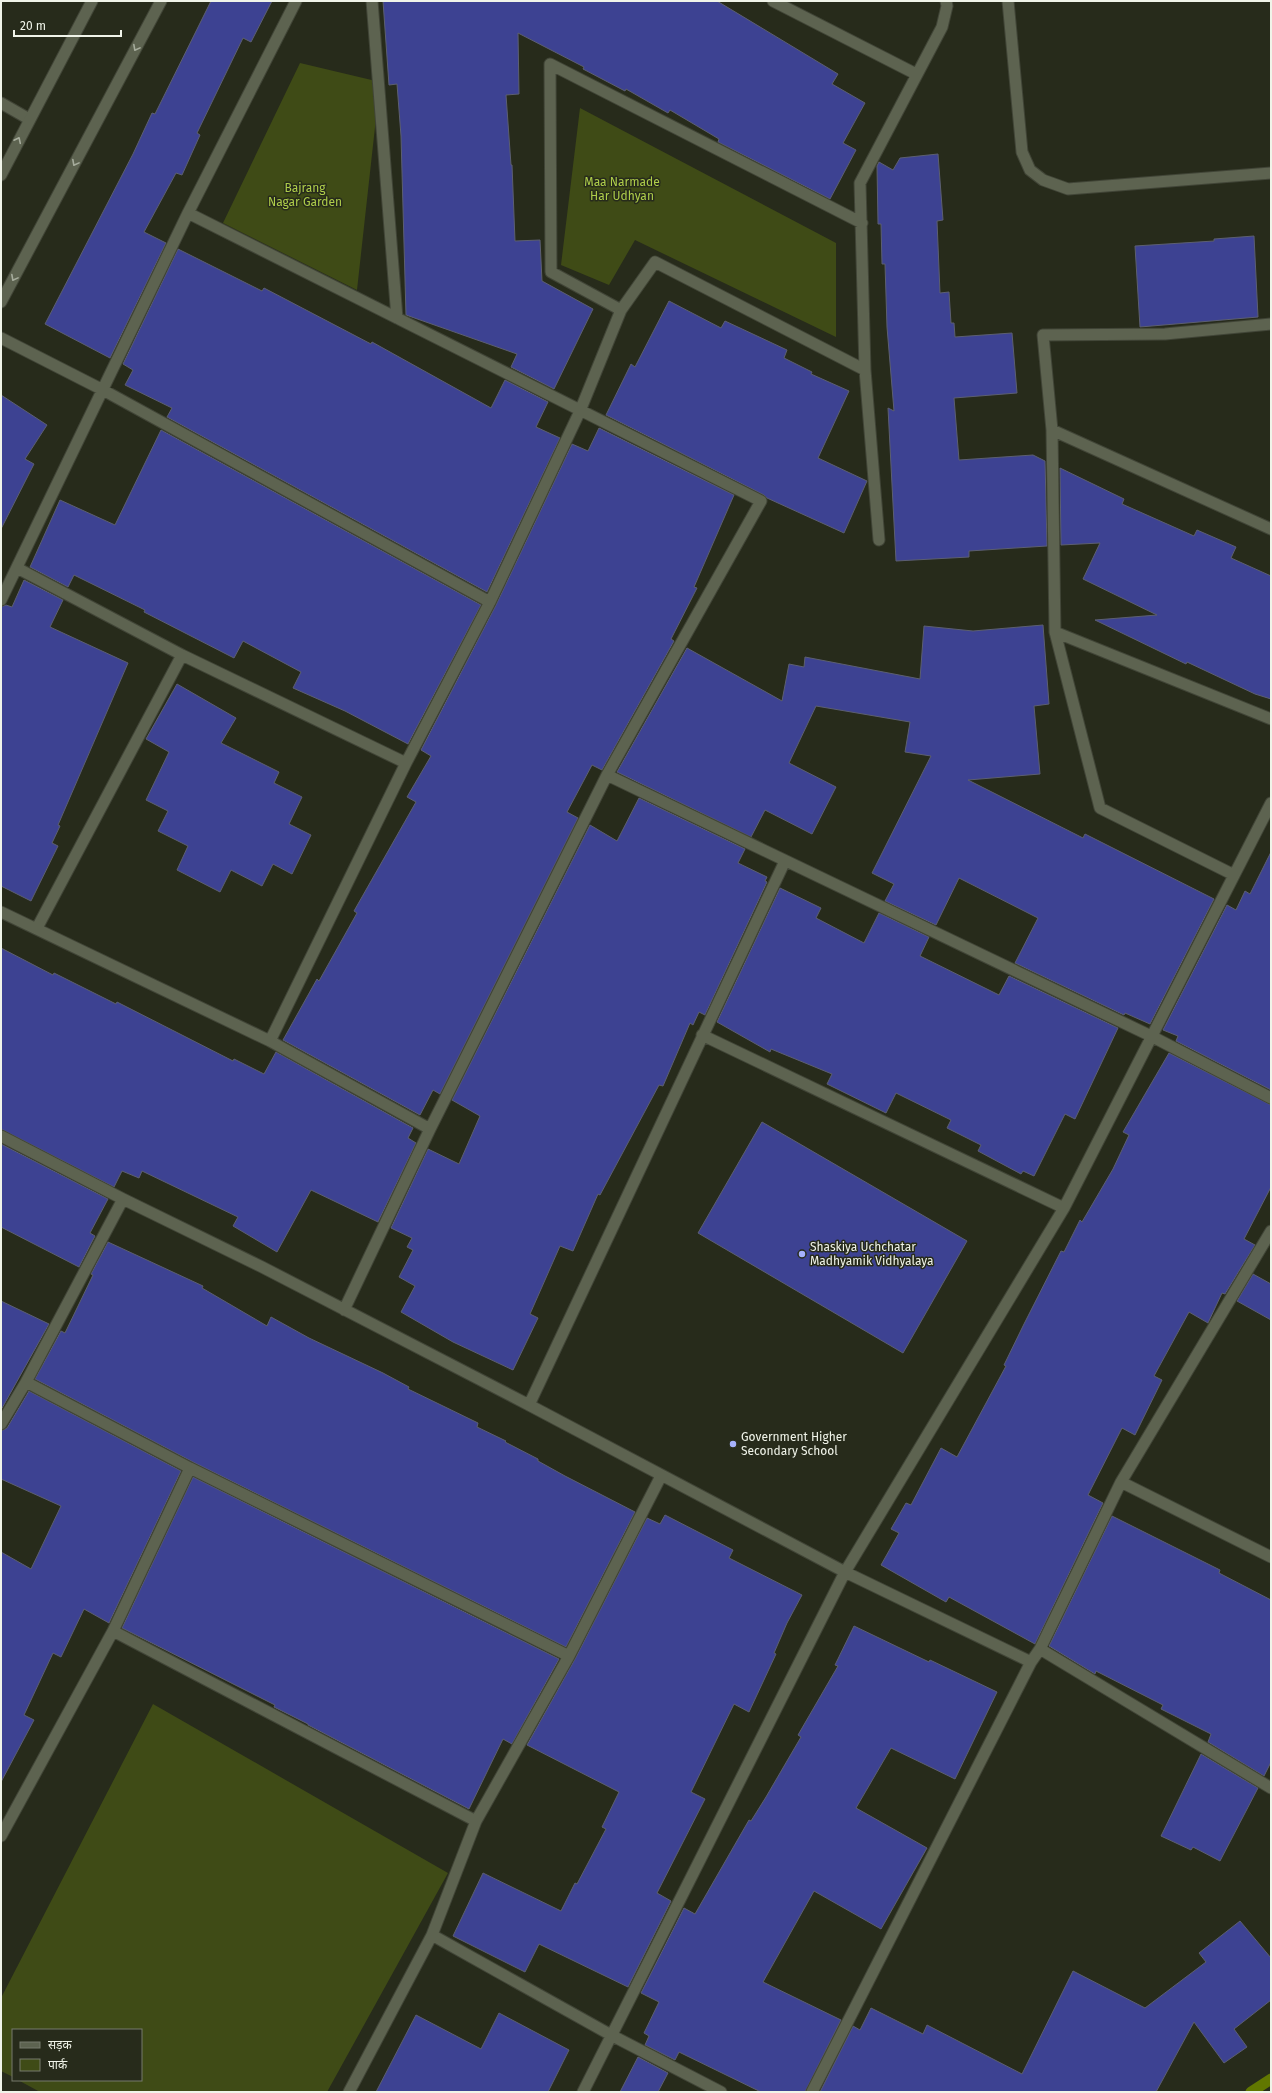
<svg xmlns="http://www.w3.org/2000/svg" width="1272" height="2093" font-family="'Fira Sans','Noto Sans Devanagari',sans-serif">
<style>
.green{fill:#3f4b16}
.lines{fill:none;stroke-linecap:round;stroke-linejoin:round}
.stream{stroke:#617700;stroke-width:11}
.building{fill:#3d4292;stroke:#5c5f71}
.service-casing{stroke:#414537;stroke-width:13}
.minor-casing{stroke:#414537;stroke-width:13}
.tertiary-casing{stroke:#414537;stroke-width:13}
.service{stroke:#5d6350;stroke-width:11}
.minor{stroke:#5d6350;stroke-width:11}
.tertiary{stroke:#5d6350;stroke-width:11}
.oneway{stroke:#a6ac9c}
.poi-dot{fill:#a6b1fc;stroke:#272b1b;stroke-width:1.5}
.labels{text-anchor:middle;stroke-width:3;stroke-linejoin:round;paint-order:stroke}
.park-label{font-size:12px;fill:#afce4a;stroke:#272b1b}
.poi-label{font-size:12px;fill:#f0f4e9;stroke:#272b1b;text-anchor:start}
</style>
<rect width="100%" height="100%" fill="#272b1b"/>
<path class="green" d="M 300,63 L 380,82 L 357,290 L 223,223 Z
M 580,108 L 836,243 L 836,337 L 635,240 L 609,285 L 561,265 Z
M 153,1704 L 448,1873 L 327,2092 L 40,2092 L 18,2080 L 141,2080 L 141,2030 L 13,2030 L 13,2077 L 1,2071 L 1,1998 Z"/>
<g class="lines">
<path class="stream" d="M 1251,2092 L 1271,2079"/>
</g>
<path class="building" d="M 211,1 L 272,1 L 251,42 L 243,38 L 197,133 L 200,135 L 182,175 L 176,173 L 144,232 L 166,243 L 110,358 L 45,324 L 133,154 L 152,113 L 155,114 Z
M 383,1 L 717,1 L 838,74 L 832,84 L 865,103 L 843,143 L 856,150 L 830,199 L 720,143 L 718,142 L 719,139 L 670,110 L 668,113 L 626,89 L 625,91 L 583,69 L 584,67 L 518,33 L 519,94 L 506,95 L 511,165 L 512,165 L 515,241 L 540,240 L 542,281 L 593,309 L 554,389 L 511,367 L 517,354 L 406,315 L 401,136 L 397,84 L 389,85 Z
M 938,154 L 943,220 L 937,221 L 940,293 L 949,292 L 951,323 L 954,323 L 955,337 L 1012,333 L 1017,393 L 954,398 L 959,460 L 1033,455 L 1045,461 L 1047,546 L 969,551 L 969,557 L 896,561 L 888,408 L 894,411 L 887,327 L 885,264 L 882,264 L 881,224 L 878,224 L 877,166 L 879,162 L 893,170 L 900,158 Z
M 1254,236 L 1258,317 L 1140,327 L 1135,246 L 1214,241 L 1214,239 Z
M 178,249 L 262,291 L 264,288 L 371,344 L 372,342 L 491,408 L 505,380 L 548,402 L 536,427 L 560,438 L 487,592 L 167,417 L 172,408 L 125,385 L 133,370 L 123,364 Z
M 669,301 L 721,328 L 725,321 L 787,350 L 784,358 L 812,372 L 811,374 L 849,391 L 818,458 L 867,481 L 844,533 L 767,498 L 764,495 L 606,415 L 631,364 L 635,367 Z
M 1,395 L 47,425 L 25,459 L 34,464 L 1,529 Z
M 599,428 L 734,495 L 694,587 L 697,588 L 671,639 L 674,641 L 602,770 L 592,765 L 567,812 L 578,818 L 440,1094 L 433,1090 L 420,1115 L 283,1040 L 317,979 L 319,981 L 357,913 L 354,911 L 416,802 L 407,797 L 431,756 L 421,750 L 496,605 L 572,444 L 588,451 Z
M 161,430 L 481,605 L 408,744 L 345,711 L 293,688 L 301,672 L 243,641 L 234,658 L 144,612 L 145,610 L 74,575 L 68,587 L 30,567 L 60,500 L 115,525 Z
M 1060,468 L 1124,499 L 1122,504 L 1194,536 L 1197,530 L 1236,547 L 1231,558 L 1271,576 L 1271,699 L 1255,694 L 1187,662 L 1186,664 L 1095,620 L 1157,615 L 1083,579 L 1100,543 L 1061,545 Z
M 24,580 L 63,600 L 50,627 L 128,663 L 58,825 L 60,826 L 52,843 L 58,846 L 31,901 L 1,886 L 1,607 L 6,605 L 12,607 Z
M 1043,625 L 1049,704 L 1034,706 L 1040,774 L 968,780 L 1083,838 L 1085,834 L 1214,899 L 1150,1024 L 1125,1013 L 1124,1015 L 1015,963 L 1038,918 L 959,878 L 936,925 L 885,901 L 894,884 L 872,873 L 931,756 L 905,752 L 910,722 L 816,706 L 789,763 L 836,787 L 812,834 L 765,810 L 751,837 L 617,772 L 687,648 L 782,701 L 789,664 L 804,667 L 805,657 L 920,679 L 924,626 L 973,631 Z
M 177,684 L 236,718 L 221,743 L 279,772 L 274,783 L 302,797 L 289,824 L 311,835 L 292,874 L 273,864 L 262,886 L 231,870 L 220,892 L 177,870 L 188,846 L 158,831 L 168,811 L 146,800 L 169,752 L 146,739 Z
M 639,798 L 745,849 L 738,863 L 767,877 L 765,881 L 767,882 L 705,1015 L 699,1012 L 693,1025 L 690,1023 L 663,1086 L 659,1085 L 600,1195 L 598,1194 L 573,1251 L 560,1246 L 530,1314 L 538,1318 L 513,1370 L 453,1342 L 401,1312 L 415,1286 L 399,1277 L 413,1250 L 407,1247 L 412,1238 L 391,1228 L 428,1149 L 459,1164 L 480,1116 L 452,1100 L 590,825 L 617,841 Z
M 1271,852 L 1271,1090 L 1176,1041 L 1178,1036 L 1163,1030 L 1227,905 L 1236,910 L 1245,891 L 1250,894 Z
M 780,888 L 821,908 L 816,918 L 864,943 L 879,913 L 929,937 L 920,956 L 999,995 L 1009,976 L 1118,1028 L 1075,1119 L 1065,1114 L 1034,1176 L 1023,1171 L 1021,1174 L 978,1151 L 981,1145 L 947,1128 L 951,1120 L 896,1093 L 886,1113 L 827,1084 L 832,1074 L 771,1049 L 770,1052 L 717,1022 Z
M 1,948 L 53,975 L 54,973 L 116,1004 L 117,1002 L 233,1061 L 234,1059 L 264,1074 L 276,1052 L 413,1128 L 408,1138 L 416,1143 L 378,1222 L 311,1190 L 277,1252 L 233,1226 L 238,1217 L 142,1171 L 139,1178 L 122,1171 L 114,1187 L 1,1129 Z
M 1169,1053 L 1271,1105 L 1271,1187 L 1244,1239 L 1255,1245 L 1225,1294 L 1222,1293 L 1208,1323 L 1189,1312 L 1154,1376 L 1162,1380 L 1135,1435 L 1122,1428 L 1088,1495 L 1103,1503 L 1035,1644 L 949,1597 L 946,1602 L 881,1565 L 899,1533 L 891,1529 L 906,1503 L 911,1505 L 941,1448 L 957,1457 L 1006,1366 L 1004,1365 L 1024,1324 L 1061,1251 L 1064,1252 L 1080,1220 L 1082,1222 L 1113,1169 L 1129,1135 L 1123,1132 Z
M 762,1122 L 967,1241 L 903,1353 L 698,1233 Z
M 1,1144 L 108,1199 L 90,1233 L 95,1236 L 79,1267 L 1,1227 Z
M 108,1242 L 203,1286 L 202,1288 L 267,1326 L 271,1317 L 309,1338 L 383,1373 L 409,1387 L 408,1389 L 478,1423 L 477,1427 L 506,1441 L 505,1442 L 538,1459 L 538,1461 L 565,1476 L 635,1512 L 566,1647 L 193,1462 L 35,1379 L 61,1331 L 65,1333 L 93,1275 L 91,1274 Z
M 1253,1274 L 1271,1284 L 1271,1320 L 1237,1301 Z
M 1,1301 L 49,1324 L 1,1410 Z
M 29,1391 L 181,1471 L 109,1623 L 84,1609 L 61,1657 L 53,1653 L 24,1715 L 34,1720 L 1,1782 L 1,1552 L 31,1569 L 61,1506 L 1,1479 L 1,1431 L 7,1428 Z
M 193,1477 L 559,1659 L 512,1744 L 503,1739 L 469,1809 L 308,1725 L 308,1724 L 274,1707 L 275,1705 L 122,1628 Z
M 665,1515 L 733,1550 L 729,1558 L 802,1595 L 787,1623 L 774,1653 L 776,1654 L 749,1712 L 734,1704 L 691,1792 L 705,1799 L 657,1893 L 671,1901 L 628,1987 L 539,1944 L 525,1972 L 453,1936 L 483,1873 L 561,1911 L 575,1883 L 577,1884 L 606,1829 L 602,1827 L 619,1792 L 527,1745 L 575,1659 L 647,1518 L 660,1524 Z
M 1112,1516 L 1220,1570 L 1219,1573 L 1271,1600 L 1271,1762 L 1264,1776 L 1208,1742 L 1211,1734 L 1161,1709 L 1163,1705 L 1096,1671 L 1095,1674 L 1049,1646 Z
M 854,1626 L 929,1662 L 930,1660 L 997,1692 L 955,1779 L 891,1748 L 856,1808 L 927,1848 L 881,1929 L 814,1891 L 763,1982 L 841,2020 L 805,2092 L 761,2092 L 679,2052 L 675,2060 L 645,2045 L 649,2036 L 644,2033 L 659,2002 L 641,1993 L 684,1908 L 695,1914 L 749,1820 L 751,1821 L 766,1797 L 801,1737 L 798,1735 L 838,1666 L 835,1665 Z
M 1201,1754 L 1258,1788 L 1220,1861 L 1193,1847 L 1191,1850 L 1161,1836 Z
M 1240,1921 L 1271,1958 L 1271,2000 L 1234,2029 L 1247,2047 L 1224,2063 L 1194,2022 L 1156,2092 L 820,2092 L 853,2026 L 860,2030 L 871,2008 L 923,2034 L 927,2025 L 1022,2074 L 1073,1971 L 1145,2008 L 1206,1962 L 1199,1953 Z
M 499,2013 L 569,2050 L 548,2092 L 376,2092 L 416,2015 L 481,2049 Z
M 638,2057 L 668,2073 L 658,2092 L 620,2092 Z"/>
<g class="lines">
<defs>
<path id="service" d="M 1008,1 L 1022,152 L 1030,170 L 1043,180 L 1068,189 L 1271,173"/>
<path id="minor" d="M 372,1 L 397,318
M 773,1 L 916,74
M 1,103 L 29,119
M 188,213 L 761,501 L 607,775 L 430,1129 L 344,1310
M 621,310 L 551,272 L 550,64 L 862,223
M 1,338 L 103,390 L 490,602
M 1052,430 L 1271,529
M 879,540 L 865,370 L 860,183 L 942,27 L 947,6 L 946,1
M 17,568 L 182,655 L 406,763
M 1,600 L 188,213 L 296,1
M 1055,632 L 1271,719
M 607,775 L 1151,1036 L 1271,1098
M 1234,875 L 1100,808 L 1055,632 L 1052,430 L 1043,335 L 1165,334 L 1271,324
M 1,912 L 270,1041 L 430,1129
M 37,928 L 182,655
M 702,1035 L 1064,1208
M 270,1041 L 406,763 L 490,602 L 580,411 L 621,310 L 655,262 L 865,370
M 1,1136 L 123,1199 L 262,1267 L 529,1405 L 845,1572 L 1031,1662
M 26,1382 L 190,1468 L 569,1656
M 529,1405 L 785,861
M 1,1424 L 26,1382 L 123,1199
M 1121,1482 L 1271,1557
M 113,1631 L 476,1821
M 1040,1649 L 1271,1788
M 1,1836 L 113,1631 L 190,1468
M 432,1935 L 611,2035 L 721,2092
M 349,2092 L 432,1935 L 476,1821 L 569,1656 L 661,1476
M 583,2092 L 845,1572 L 1064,1208 L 1271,803
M 812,2092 L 1031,1662 L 1040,1649 L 1121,1482 L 1271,1231"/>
<path id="tertiary" d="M 1,175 L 92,1
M 1,302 L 161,1"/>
</defs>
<use href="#service" class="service-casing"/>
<use href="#minor" class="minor-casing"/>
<use href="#tertiary" class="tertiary-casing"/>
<use href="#service" class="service"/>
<use href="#minor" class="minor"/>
<use href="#tertiary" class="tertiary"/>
</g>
<defs><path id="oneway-chevron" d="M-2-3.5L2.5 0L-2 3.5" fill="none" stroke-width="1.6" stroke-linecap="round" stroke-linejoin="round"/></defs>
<g class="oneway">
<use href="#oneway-chevron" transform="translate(136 48) rotate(118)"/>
<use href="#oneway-chevron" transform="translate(18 140) rotate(-64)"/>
<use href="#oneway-chevron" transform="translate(75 163) rotate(118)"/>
<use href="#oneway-chevron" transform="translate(14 278) rotate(118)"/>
</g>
<g class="poi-dot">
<circle cx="802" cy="1254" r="4"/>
<circle cx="733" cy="1444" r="4"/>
</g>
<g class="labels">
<g class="park-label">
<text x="622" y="186">Maa Narmade<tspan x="622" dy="14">Har Udhyan</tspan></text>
<text x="305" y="192">Bajrang<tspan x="305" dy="14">Nagar Garden</tspan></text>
</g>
<g class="poi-label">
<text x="810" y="1251">Shaskiya Uchchatar<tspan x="810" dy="14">Madhyamik Vidhyalaya</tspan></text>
<text x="741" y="1441">Government Higher<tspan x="741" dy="14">Secondary School</tspan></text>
</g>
</g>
<rect width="1272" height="2093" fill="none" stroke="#f0f4e9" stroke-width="4"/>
<rect x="12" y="2029" width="130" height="52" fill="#272b1b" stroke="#777b6d"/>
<rect x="20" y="2042" width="20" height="6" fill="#5d6350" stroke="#777b6d"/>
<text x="48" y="2049" font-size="12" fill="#f0f4e9">सड़क</text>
<rect x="20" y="2059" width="20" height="12" fill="#3f4b16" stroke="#777b6d"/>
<text x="48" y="2069" font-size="12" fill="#f0f4e9">पार्क</text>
<path d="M14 30v6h107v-6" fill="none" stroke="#f0f4e9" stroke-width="2"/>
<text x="20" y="30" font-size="12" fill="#f0f4e9" stroke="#272b1b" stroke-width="3" paint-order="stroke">20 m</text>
</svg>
